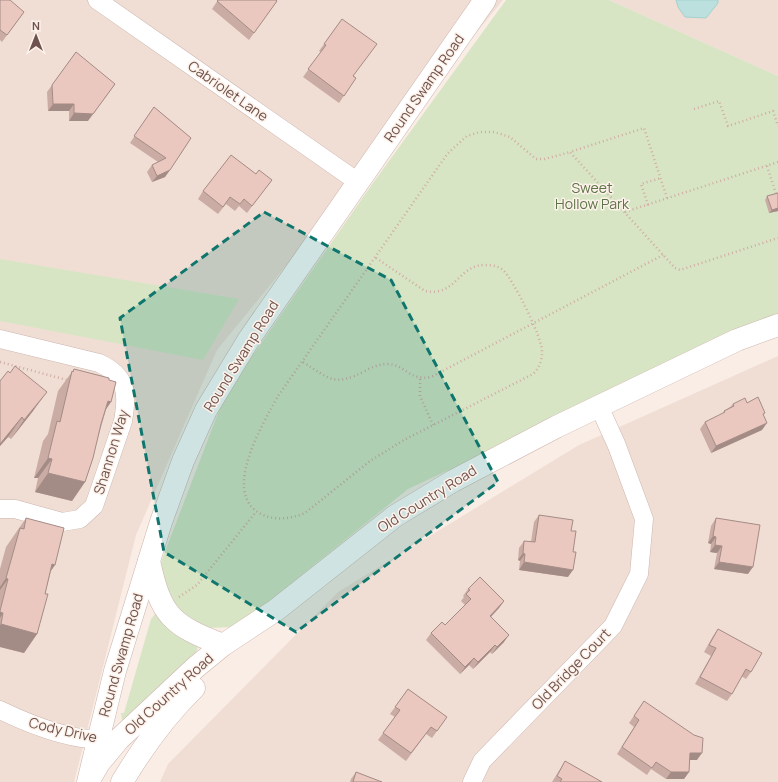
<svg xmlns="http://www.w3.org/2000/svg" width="778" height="782" font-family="Manrope,sans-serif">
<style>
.residential{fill:#f0ded4}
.green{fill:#d8e5c5}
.water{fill:#bce0de;stroke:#a3d1cf}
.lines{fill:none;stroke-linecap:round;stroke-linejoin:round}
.minor-casing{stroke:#ccb6af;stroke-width:19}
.tertiary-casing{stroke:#ccb6af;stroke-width:23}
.secondary-casing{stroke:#ceb5ad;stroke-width:23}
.path{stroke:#d0aba3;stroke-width:2.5;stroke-dasharray:1 3;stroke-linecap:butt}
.minor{stroke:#fff;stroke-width:18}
.tertiary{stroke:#fff;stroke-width:22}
.secondary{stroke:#fff;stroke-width:22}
.wall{fill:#caaca4}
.shaded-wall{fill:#a48c86}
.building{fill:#ebc8bf;stroke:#a48c86}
.marked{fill:#0f766e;fill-opacity:0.2;stroke:#0f766e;stroke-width:3;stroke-dasharray:8 5;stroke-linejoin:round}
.labels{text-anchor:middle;stroke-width:3;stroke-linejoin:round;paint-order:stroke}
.street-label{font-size:14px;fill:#6f524d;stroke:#fdf2ea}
.park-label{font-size:14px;fill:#5d7347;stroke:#fdf2ea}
</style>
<rect width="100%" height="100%" fill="#f9ede5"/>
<path class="residential" d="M 0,0 L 503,0 L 217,350 L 136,535 L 74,782 L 0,782 Z
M 609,0 L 778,0 L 778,76 Z
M 778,356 L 778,782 L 160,782 L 168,764 L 338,592 L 579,445 Z"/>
<path class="green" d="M 506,0 L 609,0 L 778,76 L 778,316 L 408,489 L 252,615 L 232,627 L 208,628 L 184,616 L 167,598 L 161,562 L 225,395 L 373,183 Z
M 0,259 L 239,299 L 203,360 L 0,321 Z
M 156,613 L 198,646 L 196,653 L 126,718 L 122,720 L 121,713 L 124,713 L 151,619 Z"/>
<path class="water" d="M 676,0 L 718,0 L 718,3 L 706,18 L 685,17 L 678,7 Z"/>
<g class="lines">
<defs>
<path id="minor" d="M 97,0 L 358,182
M 0,339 L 99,363 C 127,376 128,393 123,421 L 94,506 L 80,519 L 62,522 L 15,509 L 0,509
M 0,710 C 33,726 75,742 112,740
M 472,782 L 482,761 L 613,626 L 639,574 L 644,519 L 617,446 L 599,406"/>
<path id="tertiary" d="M 89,778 L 115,671 L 161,522 L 183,461 L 206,410 L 249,339 L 485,0"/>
<path id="secondary" d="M 149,561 C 161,616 171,625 223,645
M 88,782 L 99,763 L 119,739 L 196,667 L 223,645 L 276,610 L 395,516 L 453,481 L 556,427 L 737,340 L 778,325
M 122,782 C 143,747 165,716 194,688"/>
</defs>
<use href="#minor" class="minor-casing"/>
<use href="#tertiary" class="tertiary-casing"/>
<use href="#secondary" class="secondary-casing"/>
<path class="path" d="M 694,109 L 719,101 L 728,126 L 773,111 L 778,126
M 767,166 L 778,200
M 667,198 L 644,128 L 570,152 L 675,268 L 680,270 L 778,238
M 648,205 L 641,184 L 661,178
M 625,212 L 778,162
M 376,258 L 425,291 C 457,297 458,264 486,265 C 492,265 498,266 503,270 C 513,279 543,339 542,352 C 542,361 539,368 533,374 L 404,440 L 370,461 L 305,513 C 290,519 276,521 261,514 C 220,493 264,422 278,396 L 448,153 L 467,136 L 480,132 L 494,132 L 510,137 L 536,159 L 545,159 L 570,152
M 0,362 L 67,380
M 303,362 C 330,379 334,387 365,371 C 372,367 379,364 388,364 C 406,365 409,381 431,377 L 663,255
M 420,379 L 420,396 L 433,425
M 179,597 L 197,585 L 256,512"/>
<use href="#minor" class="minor"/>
<use href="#tertiary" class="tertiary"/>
<use href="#secondary" class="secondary"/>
</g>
<path class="wall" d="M 0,0 L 24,12 L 2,42 L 0,40 Z
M 218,0 L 277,1 L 249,40 L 212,9 Z
M 342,19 L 354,76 L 356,78 L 339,103 L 303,77 L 321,52 L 319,51 Z
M 76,52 L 88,121 L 69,121 L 69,111 L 48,111 L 47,92 Z
M 154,107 L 191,138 L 165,177 L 152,182 L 147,172 L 152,165 L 158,162 L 130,143 Z
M 256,174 L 272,180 L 247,213 L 239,206 L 235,211 L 226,204 L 218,214 L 198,199 L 203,191 Z
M 778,193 L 778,211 L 769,213 L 765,200 L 767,196 Z
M 74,369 L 109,380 L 106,410 L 85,482 L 72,501 L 35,492 L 38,478 L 34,478 L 43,441 L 48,434 L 58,391 Z
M 0,381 L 33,411 L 11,439 L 8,437 L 0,446 Z
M 747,403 L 764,415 L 762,430 L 711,453 L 700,429 L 705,422 L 722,414 L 724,411 L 730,407 L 733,404 Z
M 539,515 L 571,531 L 568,577 L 519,570 L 520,561 L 518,560 L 519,548 L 524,541 L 531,542 L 534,522 Z
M 26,518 L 55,565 L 51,571 L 45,594 L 37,634 L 24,653 L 0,647 L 0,569 L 6,547 Z
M 716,518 L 748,574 L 714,569 L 717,553 L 710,552 L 711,544 L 708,543 L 711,526 Z
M 468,589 L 504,601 L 499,608 L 491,617 L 504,642 L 492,654 L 490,652 L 473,669 L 469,665 L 460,674 L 426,640 L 431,633 L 445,625 L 465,605 L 461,601 L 464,597 L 463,596 Z
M 718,629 L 751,672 L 746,679 L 741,676 L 732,694 L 727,701 L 695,684 L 711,656 L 704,652 L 713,636 Z
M 408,689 L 447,717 L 432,738 L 426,734 L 406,761 L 378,740 L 395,717 L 390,714 Z
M 644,701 L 697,760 L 690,760 L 689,772 L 684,779 L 666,779 L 651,769 L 647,775 L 617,754 L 634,727 L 629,723 Z
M 565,761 L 602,782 L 552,782 Z
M 356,772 L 382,782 L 350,782 L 351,779 Z"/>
<path class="shaded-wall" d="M 115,84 L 88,121 L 69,121 L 74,113 Z
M 53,104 L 74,104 L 69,111 L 48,111 Z
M 170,170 L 165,177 L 152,182 L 157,176 Z
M 778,208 L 778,211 L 769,213 L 772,210 Z
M 47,392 L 33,411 L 11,439 L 24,420 Z
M 108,401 L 111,402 L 98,421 Z
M 22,417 L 8,437 L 0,446 L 0,444 Z
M 767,423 L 762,430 L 711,453 L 716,446 Z
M 48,458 L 52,459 L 38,478 L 34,478 Z
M 48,473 L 85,482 L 72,501 L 35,492 Z
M 713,536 L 716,537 L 711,544 L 708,543 Z
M 715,545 L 722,546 L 717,553 L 710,552 Z
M 523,553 L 525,554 L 520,561 L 518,560 Z
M 524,562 L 573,570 L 568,577 L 519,570 Z
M 719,562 L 753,567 L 748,574 L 714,569 Z
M 52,564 L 55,565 L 41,584 Z
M 6,578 L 8,579 L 0,590 L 0,587 Z
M 504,601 L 499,608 L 485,623 L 490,616 Z
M 0,612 L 3,613 L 0,618 Z
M 1,624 L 37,634 L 24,653 L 0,647 L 0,625 Z
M 509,635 L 504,642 L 492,654 L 497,647 Z
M 495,645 L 490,652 L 473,669 L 478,662 Z
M 474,658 L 469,665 L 460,674 L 465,667 Z
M 690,753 L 702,753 L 697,760 L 685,760 Z
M 671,772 L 689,772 L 684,779 L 666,779 Z"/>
<path class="building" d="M 0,0 L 10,0 L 24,12 L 7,35 L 0,30 Z
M 218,0 L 276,0 L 277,1 L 254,33 L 217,1 Z
M 342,19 L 377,44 L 353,76 L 356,78 L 344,96 L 308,69 L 326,45 L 324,44 Z
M 76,52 L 115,84 L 93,114 L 74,113 L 74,104 L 53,104 L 52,85 Z
M 154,107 L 191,138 L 170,170 L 157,176 L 152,165 L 166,158 L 134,136 Z
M 231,155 L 256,174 L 259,170 L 272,180 L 252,206 L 244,199 L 240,204 L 230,197 L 223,207 L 203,191 Z
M 778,193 L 778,208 L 772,210 L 767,196 Z
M 15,366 L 47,392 L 24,420 L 22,417 L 0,444 L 0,381 L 8,371 L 10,373 Z
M 74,369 L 109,378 L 109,380 L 116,382 L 111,402 L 108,401 L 101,424 L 93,458 L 85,482 L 48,473 L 52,459 L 48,458 L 57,421 L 60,422 L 72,371 L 73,372 Z
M 758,397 L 765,413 L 763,414 L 767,423 L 716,446 L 705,422 L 725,412 L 724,411 L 734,406 L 733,404 L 745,398 L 747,403 Z
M 539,515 L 573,520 L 571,531 L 576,531 L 573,552 L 576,552 L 573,570 L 524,562 L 525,554 L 523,553 L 524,541 L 535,542 Z
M 26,518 L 64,528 L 55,565 L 52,564 L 45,594 L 48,594 L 37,634 L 1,624 L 3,613 L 0,612 L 0,611 L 8,579 L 6,578 L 20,528 L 24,529 Z
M 716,518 L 760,525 L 753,567 L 719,562 L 722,546 L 715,545 L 716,537 L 713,536 Z
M 480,577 L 504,601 L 490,616 L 509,635 L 497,647 L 495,645 L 478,662 L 474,658 L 465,667 L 431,633 L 442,622 L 445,625 L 471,599 L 466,594 L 470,590 L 468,589 Z
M 718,629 L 762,653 L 751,672 L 746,669 L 732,694 L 700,677 L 716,648 L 709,645 Z
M 408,689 L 447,717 L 437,731 L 431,727 L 411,753 L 383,733 L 400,710 L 395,707 Z
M 644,701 L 694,735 L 703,738 L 702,753 L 690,753 L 689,772 L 671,772 L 656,762 L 652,768 L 622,747 L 639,720 L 634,716 Z
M 565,761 L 602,782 L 560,782 L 562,779 L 557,776 Z
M 356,772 L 382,782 L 353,782 Z"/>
<path class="marked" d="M 264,212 L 391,280 L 498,482 L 296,632 L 164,552 L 120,318 Z"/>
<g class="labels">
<g class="street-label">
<text transform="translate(424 88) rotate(-55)" y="5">Round Swamp Road</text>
<text transform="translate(228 91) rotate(35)" y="5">Cabriolet Lane</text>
<text transform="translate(241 356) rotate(-58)" y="5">Round Swamp Road</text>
<text transform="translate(111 452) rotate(-73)" y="5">Shannon Way</text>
<text transform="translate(427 499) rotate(-32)" y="5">Old Country Road</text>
<text transform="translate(121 655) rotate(-74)" y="5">Round Swamp Road</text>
<text transform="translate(571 669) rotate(-46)" y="5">Old Bridge Court</text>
<text transform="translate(169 694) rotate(-42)" y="5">Old Country Road</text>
<text transform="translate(63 730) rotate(13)" y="5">Cody Drive</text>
</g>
<g class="park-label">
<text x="592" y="193">Sweet<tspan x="592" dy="16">Hollow Park</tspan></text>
</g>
</g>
<g transform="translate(36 36)" stroke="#fdf2ea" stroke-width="3" paint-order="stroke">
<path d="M0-3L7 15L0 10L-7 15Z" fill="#6f524d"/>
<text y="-6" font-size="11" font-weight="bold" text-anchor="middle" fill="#6f524d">N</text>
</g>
</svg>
